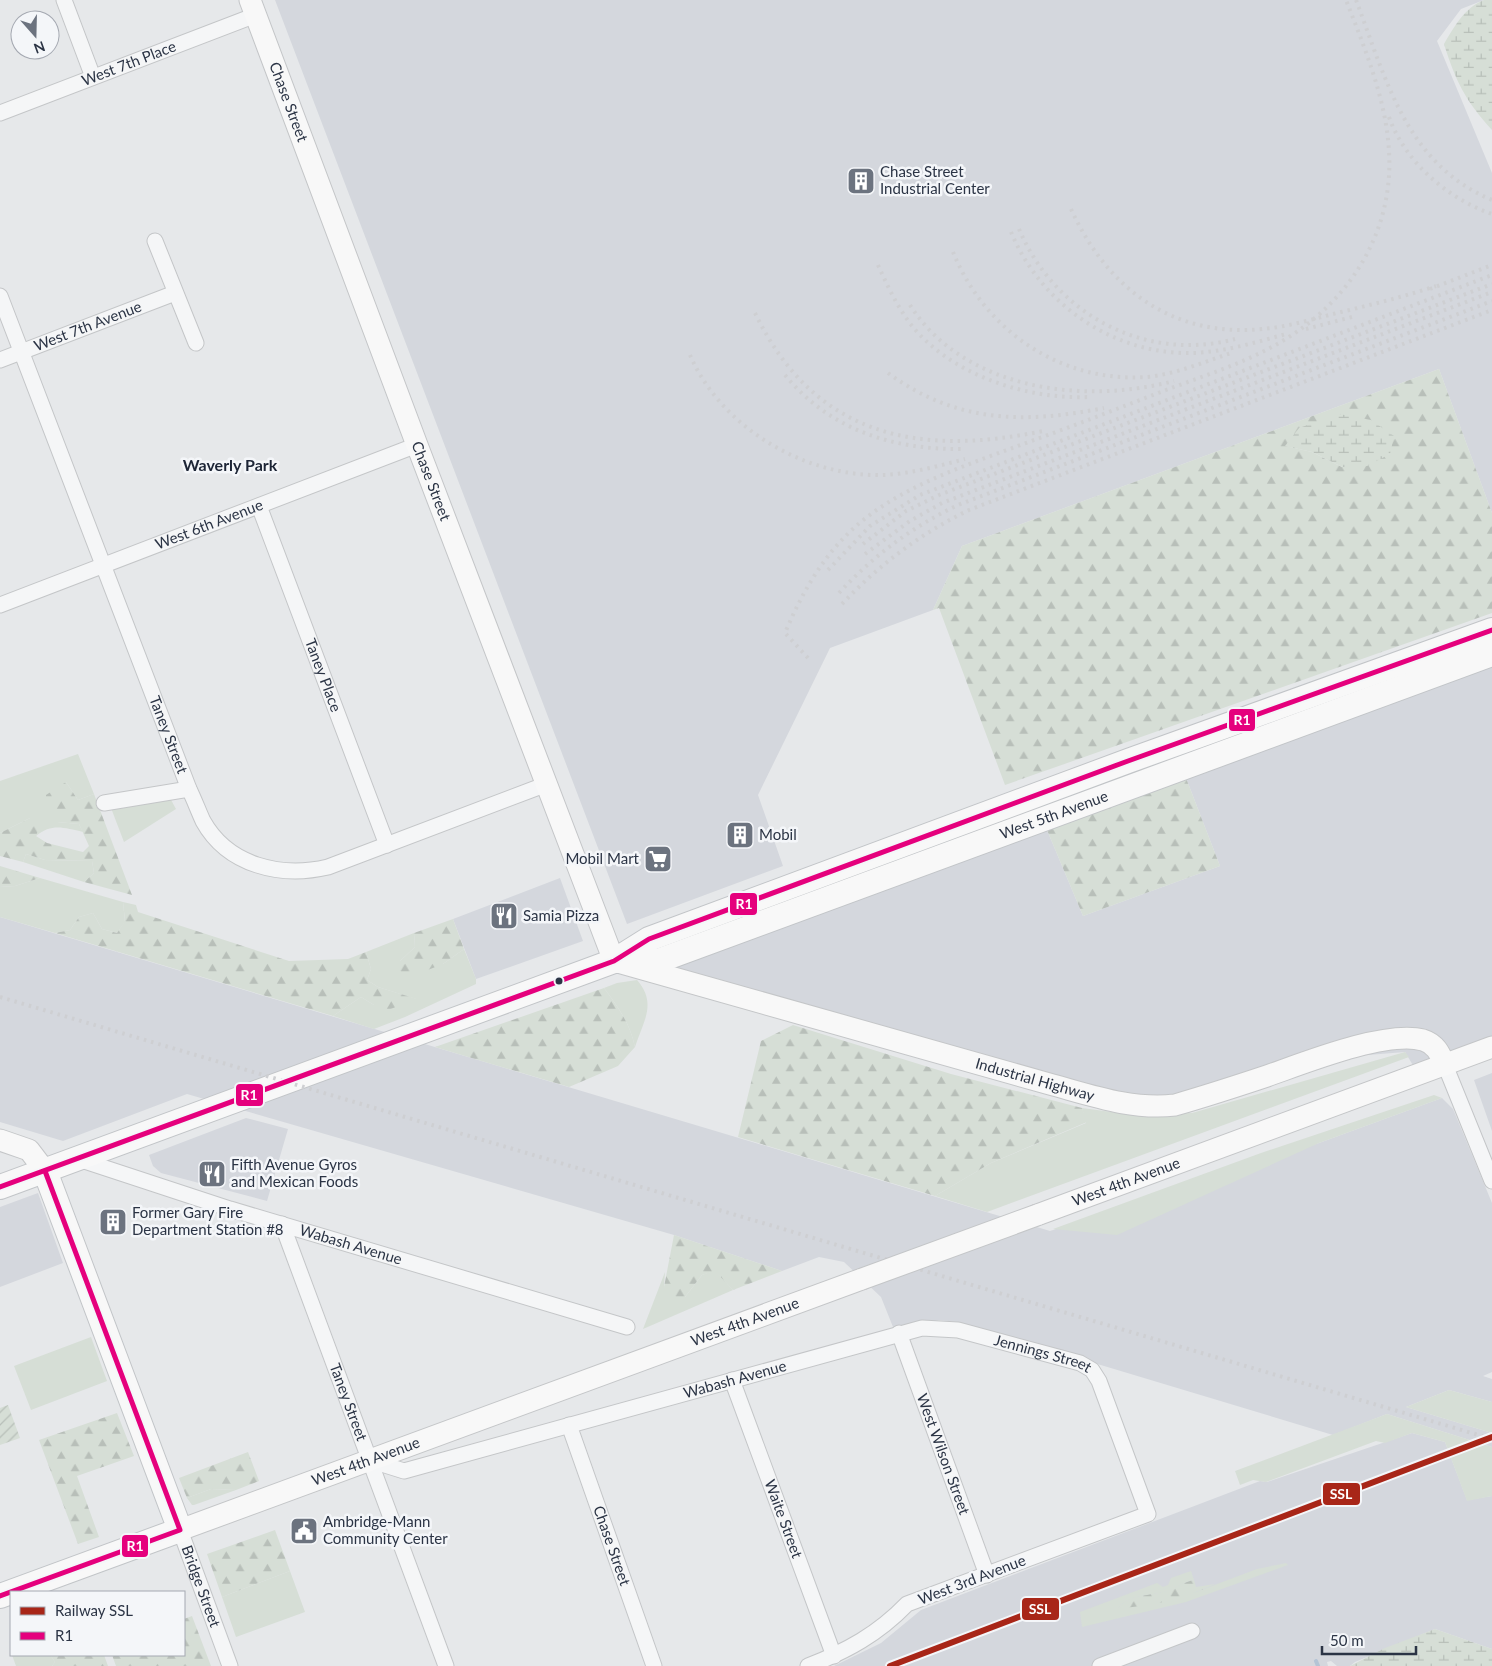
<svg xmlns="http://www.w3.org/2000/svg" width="1492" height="1666" font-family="Lato,sans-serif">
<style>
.built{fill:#d4d7dd}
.green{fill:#d6ded6}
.forest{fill:url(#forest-firs);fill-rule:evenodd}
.wetland{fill:url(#wetland-marsh)}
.garden{fill:url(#garden-furrows)}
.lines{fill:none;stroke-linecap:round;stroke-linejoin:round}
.stream{stroke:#b4c4d5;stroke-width:4}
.street-casing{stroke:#c4c6c8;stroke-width:17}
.secondary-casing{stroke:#c4c6c8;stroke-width:23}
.primary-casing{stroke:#c2c5c8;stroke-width:26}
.street{stroke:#f5f6f7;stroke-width:15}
.secondary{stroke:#f8f8f8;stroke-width:21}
.primary{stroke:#f8f8f8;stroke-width:24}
.rail{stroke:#cecfd2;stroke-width:4;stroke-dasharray:2.5 5;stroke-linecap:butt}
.secondary-bridge-casing{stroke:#c4c6c8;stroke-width:23;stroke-linecap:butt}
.secondary-bridge{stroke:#f8f8f8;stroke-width:21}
.bus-1-casing{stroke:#f4f6f9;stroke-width:9}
.bus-1{stroke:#e5007d;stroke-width:5}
.rail-1-casing{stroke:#f4f6f9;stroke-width:10}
.rail-1{stroke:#a82618;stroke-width:6}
.bus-dot{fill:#2b3445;stroke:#f4f6f9;stroke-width:2}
.labels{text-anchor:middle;stroke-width:5;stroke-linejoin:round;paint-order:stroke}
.street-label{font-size:15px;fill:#2b3445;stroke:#f4f6f9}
.poi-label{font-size:15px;fill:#2b3445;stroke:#f4f6f9;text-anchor:start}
.neighbourhood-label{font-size:16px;font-weight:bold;fill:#1d2536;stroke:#f4f6f9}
.line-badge{stroke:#f4f6f9;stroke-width:2}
.badge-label{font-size:14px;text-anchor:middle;font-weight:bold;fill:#fff}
</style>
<defs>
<pattern id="forest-firs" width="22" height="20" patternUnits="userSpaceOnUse" patternTransform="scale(1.25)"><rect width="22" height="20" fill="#d6ded6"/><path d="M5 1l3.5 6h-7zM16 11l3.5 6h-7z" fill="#b8bfb9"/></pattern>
<pattern id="wetland-marsh" width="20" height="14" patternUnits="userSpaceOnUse" patternTransform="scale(1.25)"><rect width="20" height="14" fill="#d6ded6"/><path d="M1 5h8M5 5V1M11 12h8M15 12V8" fill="none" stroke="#b8bfb9"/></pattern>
<pattern id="garden-furrows" width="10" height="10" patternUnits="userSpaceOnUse" patternTransform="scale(1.25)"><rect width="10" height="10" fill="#d6ded6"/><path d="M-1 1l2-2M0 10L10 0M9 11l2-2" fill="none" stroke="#b8bfb9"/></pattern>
</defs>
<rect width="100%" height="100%" fill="#e6e8ea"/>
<path class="built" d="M 275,0 L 1484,0 L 1461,9 L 1437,41 L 1492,173 L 1492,513 L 1439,369 L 962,546 L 933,610 L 830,648 L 758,795 L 783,866 L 627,924 Z
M 1492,659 L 1492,1044 L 1417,1072 L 1405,1052 L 1294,1061 L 1164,1099 L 1126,1096 L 668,966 L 1047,830 L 1083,916 L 1220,866 L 1186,778 Z
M 560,878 L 583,941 L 476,979 L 453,919 Z
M 0,917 L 1050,1231 L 1319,1143 L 1442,1098 L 1453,1109 L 1492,1203 L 1492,1372 L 1483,1376 L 1492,1379 L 1492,1402 L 1449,1390 L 1406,1407 L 1492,1433 L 1492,1447 L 1387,1414 L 1333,1435 L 958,1322 L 939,1320 L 893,1327 L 881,1297 L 844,1262 L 819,1257 L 782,1271 L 674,1235 L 187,1094 L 63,1141 L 0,1122 Z
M 1492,1073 L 1492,1131 L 1474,1080 Z
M 246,1118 L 288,1129 L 267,1201 L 161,1173 L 153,1166 L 149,1155 Z
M 38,1193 L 63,1263 L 0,1287 L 0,1207 Z
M 1412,1433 L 1445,1442 L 1467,1500 L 1492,1496 L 1492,1649 L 1435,1629 L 1355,1662 L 1350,1666 L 1337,1666 L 1331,1661 L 1327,1662 L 1328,1666 L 834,1666 L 881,1643 L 921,1610 L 1260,1481 L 1267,1482 Z"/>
<path class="green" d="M 78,754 L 94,794 L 78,800 L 66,782 L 57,822 L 79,824 L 83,832 C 64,828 52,823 36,836 L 30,818 L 0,833 L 0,781 Z
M 170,798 L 176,809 L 124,842 L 111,808 Z
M 26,854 L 45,860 L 92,861 L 94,873 L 84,882 L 23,862 Z
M 40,878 L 123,902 L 125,922 L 117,933 L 102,929 L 93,913 L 79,917 L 70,930 L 55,933 L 0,917 L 0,887 L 15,886 Z
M 414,933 L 415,947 L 400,961 L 443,964 L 464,949 L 476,979 L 476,984 L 405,1017 L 374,1029 L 333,1016 L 361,997 L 374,1005 L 416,999 L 378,987 L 367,980 L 371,969 L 366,952 Z
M 637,980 C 657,1003 644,1020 635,1047 C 630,1023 618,1007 604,988 L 617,983 Z
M 1405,1052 L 1409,1057 L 987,1212 L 935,1196 L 991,1163 L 1086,1123 L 1082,1108 L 1134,1115 L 1192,1113 Z
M 1434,1095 L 1442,1098 L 1319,1143 L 1117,1235 L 1053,1229 L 1261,1153 Z
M 715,1270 L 733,1290 L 643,1329 L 665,1272 L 664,1287 L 685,1297 L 702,1275 Z
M 91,1337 L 107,1381 L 31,1410 L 14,1366 Z
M 1449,1390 L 1492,1402 L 1492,1433 L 1406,1407 Z
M 1387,1414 L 1492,1447 L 1492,1496 L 1467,1501 L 1445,1442 L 1412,1433 L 1385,1443 L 1376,1441 L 1266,1482 L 1253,1480 L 1240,1485 L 1235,1471 Z
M 211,1489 L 236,1490 L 194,1505 L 192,1505 L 187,1498 Z
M 1286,1563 L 1288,1565 L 1186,1602 L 1082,1627 L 1080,1612 L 1157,1583 L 1163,1587 L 1168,1585 L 1171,1578 L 1191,1571 L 1194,1580 C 1185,1582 1180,1585 1173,1589 C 1156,1597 1131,1592 1118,1608 L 1196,1592 L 1257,1569 Z
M 290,1571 L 305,1612 L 236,1637 L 222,1597 Z
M 12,1655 L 51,1656 L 55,1662 L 52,1666 L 16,1666 Z"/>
<path class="forest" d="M 1439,369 L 1492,513 L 1492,613 L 1005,785 L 939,608 L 933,610 L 962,546 ZM 1286,446 L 1390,454 L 1342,467 L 1312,452 Z
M 1186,778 L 1220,866 L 1083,916 L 1047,830 Z
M 66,782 L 78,800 L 94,794 L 132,895 L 84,882 L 94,873 L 92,861 L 45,860 L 26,854 L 23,862 L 0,856 L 0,833 L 30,818 L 42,820 L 36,836 L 47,843 L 83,852 L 89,846 L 79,824 L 57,822 L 46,807 L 46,795 Z
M 0,866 L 40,878 L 15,886 L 0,887 Z
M 123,902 L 136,905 L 138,912 L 289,961 L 348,959 L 366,952 L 371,969 L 367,980 L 378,987 L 417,999 L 380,1013 L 374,1005 L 361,997 L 333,1016 L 55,933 L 70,930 L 79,917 L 93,913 L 102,929 L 117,933 L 125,921 Z
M 453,919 L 464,949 L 443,964 L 410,977 L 398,970 L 400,961 L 415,947 L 414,933 Z
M 604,988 C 618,1007 630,1023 635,1047 L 618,1066 L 569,1087 L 435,1047 Z
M 793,1025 L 951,1074 L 1082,1108 L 1087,1122 L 991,1163 L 935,1196 L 738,1137 L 761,1041 Z
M 674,1235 L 782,1271 L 733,1290 L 715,1271 L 702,1275 L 685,1297 L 670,1301 L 664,1287 Z
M 117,1413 L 134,1456 L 77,1476 L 99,1537 L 78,1544 L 39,1440 Z
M 248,1452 L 259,1481 L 236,1490 L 211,1489 L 187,1498 L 179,1478 Z
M 275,1530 L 290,1571 L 222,1597 L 207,1554 Z
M 1194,1580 L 1196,1587 L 1215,1584 C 1185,1598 1151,1607 1118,1608 C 1131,1592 1155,1597 1172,1589 C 1180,1585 1185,1582 1194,1580 Z
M 192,1616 L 211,1666 L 116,1666 L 112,1655 L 184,1655 L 184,1619 Z
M 42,1655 L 104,1655 L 108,1666 L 52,1666 L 55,1662 L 51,1656 Z"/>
<path class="wetland" d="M 1484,0 L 1492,0 L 1492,130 C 1465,100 1456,82 1444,44 C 1454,27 1465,7 1484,0 Z
M 1339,414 L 1371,420 L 1394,436 L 1390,454 L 1367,466 L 1342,467 L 1312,452 L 1285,446 L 1299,428 Z
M 1435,1629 L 1492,1649 L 1492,1666 L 1350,1666 L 1385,1648 Z"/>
<path class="garden" d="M 8,1405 L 20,1438 L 0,1445 L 0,1408 Z"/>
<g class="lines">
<path class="stream" d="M 1316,1661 L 1318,1666"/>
<defs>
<g id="street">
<path d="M 64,0 L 93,77"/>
<path id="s1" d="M 0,113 L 256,15"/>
<path d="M 155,241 L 196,343"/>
<path id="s2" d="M 0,296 L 189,789 C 194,799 198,810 203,821 C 228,866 281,878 328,867 L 547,784"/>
<path id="s3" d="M 0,360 L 175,293"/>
<path id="s4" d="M 259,506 L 387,845"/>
<path id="s5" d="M 0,605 L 417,445"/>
<path d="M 104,803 L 189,789"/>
<path d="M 1445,1065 L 1492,1181"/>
<path id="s6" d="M 78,1159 L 230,1209 L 627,1327"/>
<path id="s7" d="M 282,1224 L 446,1666"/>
<path id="s8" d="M 899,1333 L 987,1575"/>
<path id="s9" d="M 732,1380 L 834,1656"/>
<path id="s10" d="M 569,1425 L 654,1666"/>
<path id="s11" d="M 369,1460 L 404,1471 L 922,1328 L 958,1330 L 1080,1363 L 1092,1370 L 1099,1381 L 1148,1514 L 907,1604 C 878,1634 847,1651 808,1666"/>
<path id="s12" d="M 180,1530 L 230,1666"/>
<path d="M 1100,1666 L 1192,1631"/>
</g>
<g id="secondary">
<path id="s13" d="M 250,0 L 417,445 L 614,961 L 1053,1085 C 1093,1096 1133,1110 1175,1105 C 1206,1096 1237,1086 1267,1076 C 1304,1063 1386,1030 1423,1040 C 1436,1044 1440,1054 1445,1065"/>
<path d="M 0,1140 L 29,1150 L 45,1171"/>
<path id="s14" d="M 1037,1215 L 1492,1047"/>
<path id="s15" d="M 180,1530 L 862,1279"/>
</g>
<g id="primary">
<path id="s16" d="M 614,961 L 658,961 L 1492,654"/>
<path d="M 0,1187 L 614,961 L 649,939 L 1128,761 L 1492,630"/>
<path d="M 0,1596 L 180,1530 L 45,1171"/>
</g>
</defs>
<use href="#street" class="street-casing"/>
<use href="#secondary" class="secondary-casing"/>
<use href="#primary" class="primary-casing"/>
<use href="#street" class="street"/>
<use href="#secondary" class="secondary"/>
<use href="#primary" class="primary"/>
<path class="rail" d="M 1356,0 C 1386,79 1406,164 1492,200
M 1389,117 C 1405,162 1448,199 1492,214
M 1071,209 C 1107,288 1172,338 1263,329 C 1287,327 1313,319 1337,313 C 1370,305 1403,297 1436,286
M 1019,229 C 1055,314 1145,363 1235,339
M 1011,232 C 1041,304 1113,355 1193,353 C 1224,352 1257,342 1286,334
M 953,252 C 985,331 1061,383 1147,377 C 1176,374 1204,362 1231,353
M 878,265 C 887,285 896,304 909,322 C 948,374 1026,400 1090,397
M 1430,289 L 1492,265
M 910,305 C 964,390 1083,405 1174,381
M 755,313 C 815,437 918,457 1043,431
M 1306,329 L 1352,317
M 690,355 C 721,427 804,477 883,475 C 910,474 938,466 965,459
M 888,373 C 956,423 1024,424 1104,408
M 785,375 C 830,430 893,450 963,449
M 863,544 L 906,511 L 939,495 L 1492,284
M 865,554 L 910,521 L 942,503 L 1492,292
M 828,570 L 870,526 L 920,495 L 1492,275
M 839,593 C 874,555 912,527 958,505 L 1492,301
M 842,604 C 880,564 920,534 969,510 L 1492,310
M 808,658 L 785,633 C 804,588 828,547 867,517 C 913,482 970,464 1023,444 C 1071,427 1119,408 1166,390 C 1206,375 1248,362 1284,340 C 1351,300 1394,230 1389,151 C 1386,99 1365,49 1346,0
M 0,997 L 1492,1439"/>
<defs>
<path id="secondary-bridge" d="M 862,1279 L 1037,1215"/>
</defs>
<use href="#secondary-bridge" class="secondary-bridge-casing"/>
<use href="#secondary-bridge" class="secondary-bridge"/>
<defs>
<path id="bus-1" d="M 0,1187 L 614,961 L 649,939 L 1128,761 L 1492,630
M 0,1596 L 180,1530 L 45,1171"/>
</defs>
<use href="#bus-1" class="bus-1-casing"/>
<use href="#bus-1" class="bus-1"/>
<defs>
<path id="rail-1" d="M 890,1666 L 1492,1437"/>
</defs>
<use href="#rail-1" class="rail-1-casing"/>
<use href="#rail-1" class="rail-1"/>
</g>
<defs>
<symbol id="building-square" viewBox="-11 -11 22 22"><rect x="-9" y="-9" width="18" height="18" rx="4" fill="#6c737f" stroke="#f4f6f9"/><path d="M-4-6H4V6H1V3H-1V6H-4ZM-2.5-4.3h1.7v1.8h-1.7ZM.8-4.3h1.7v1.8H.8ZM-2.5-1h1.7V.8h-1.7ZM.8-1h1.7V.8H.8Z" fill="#fff"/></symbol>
<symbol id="supermarket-square" viewBox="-11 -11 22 22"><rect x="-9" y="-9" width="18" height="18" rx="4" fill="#6c737f" stroke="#f4f6f9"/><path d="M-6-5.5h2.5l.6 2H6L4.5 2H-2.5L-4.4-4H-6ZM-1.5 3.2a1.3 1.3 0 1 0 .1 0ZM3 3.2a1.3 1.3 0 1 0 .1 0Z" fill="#fff"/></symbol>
<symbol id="restaurant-square" viewBox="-11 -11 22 22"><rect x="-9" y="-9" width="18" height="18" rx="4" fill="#6c737f" stroke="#f4f6f9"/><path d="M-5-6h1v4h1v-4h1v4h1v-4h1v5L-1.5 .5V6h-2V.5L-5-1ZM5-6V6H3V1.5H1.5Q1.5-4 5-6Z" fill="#fff"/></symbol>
<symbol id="civic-square" viewBox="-11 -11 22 22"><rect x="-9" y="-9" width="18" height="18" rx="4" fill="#6c737f" stroke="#f4f6f9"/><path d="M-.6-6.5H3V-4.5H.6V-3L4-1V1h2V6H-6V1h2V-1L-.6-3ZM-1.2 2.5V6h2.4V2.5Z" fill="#fff"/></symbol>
</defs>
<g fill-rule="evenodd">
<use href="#building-square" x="845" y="165" width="32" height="32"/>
<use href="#building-square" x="724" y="819" width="32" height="32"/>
<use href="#supermarket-square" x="642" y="843" width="32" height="32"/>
<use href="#restaurant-square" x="488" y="900" width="32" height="32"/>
<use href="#restaurant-square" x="196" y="1158" width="32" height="32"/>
<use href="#building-square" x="97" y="1206" width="32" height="32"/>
<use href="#civic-square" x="288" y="1515" width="32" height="32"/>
</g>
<circle class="bus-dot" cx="559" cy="981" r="4.5"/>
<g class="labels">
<g class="street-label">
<text dy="5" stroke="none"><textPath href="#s1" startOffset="138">West 7th Place</textPath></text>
<text dy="5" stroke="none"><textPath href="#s13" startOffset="109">Chase Street</textPath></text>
<text dy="5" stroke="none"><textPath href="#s3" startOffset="94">West 7th Avenue</textPath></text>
<text dy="5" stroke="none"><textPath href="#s13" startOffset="514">Chase Street</textPath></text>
<text dy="5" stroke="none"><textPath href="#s5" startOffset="224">West 6th Avenue</textPath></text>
<text dy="5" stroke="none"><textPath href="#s4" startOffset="181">Taney Place</textPath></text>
<text dy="5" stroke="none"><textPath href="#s2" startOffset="470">Taney Street</textPath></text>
<text dy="5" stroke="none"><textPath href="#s16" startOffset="466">West 5th Avenue</textPath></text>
<text dy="5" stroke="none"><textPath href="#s13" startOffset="1465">Industrial Highway</textPath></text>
<text dy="5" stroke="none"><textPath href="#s14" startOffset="95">West 4th Avenue</textPath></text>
<text dy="5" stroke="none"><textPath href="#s6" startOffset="286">Wabash Avenue</textPath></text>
<text dy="5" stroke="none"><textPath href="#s15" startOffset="602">West 4th Avenue</textPath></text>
<text dy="5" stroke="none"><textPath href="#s11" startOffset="698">Jennings Street</textPath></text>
<text dy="5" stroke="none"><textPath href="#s11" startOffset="380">Wabash Avenue</textPath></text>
<text dy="5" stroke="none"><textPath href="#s7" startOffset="190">Taney Street</textPath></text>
<text dy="5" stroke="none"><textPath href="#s8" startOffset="129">West Wilson Street</textPath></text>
<text dy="5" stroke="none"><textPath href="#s15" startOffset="198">West 4th Avenue</textPath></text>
<text dy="5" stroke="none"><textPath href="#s9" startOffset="148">Waite Street</textPath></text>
<text dy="5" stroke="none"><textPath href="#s10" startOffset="128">Chase Street</textPath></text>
<text transform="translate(972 1580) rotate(-21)" y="5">West 3rd Avenue</text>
<text dy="5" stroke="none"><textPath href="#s12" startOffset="60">Bridge Street</textPath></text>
</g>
<g class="poi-label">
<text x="880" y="177">Chase Street<tspan x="880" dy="17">Industrial Center</tspan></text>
<text x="759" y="840">Mobil</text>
<text x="639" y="864" text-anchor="end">Mobil Mart</text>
<text x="523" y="921">Samia Pizza</text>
<text x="231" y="1170">Fifth Avenue Gyros<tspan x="231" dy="17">and Mexican Foods</tspan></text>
<text x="132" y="1218">Former Gary Fire<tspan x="132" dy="17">Department Station #8</tspan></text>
<text x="323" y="1527">Ambridge-Mann<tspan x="323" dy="17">Community Center</tspan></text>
</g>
<g class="neighbourhood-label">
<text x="230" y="471">Waverly Park</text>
</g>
</g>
<g class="line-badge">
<rect x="1228" y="708" width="28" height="24" rx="5" fill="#e5007d"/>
<rect x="729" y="892" width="29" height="24" rx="5" fill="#e5007d"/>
<rect x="235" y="1083" width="29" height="24" rx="5" fill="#e5007d"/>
<rect x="1322" y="1482" width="39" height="24" rx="5" fill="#a82618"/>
<rect x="121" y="1534" width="28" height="24" rx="5" fill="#e5007d"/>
<rect x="1021" y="1597" width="39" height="24" rx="5" fill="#a82618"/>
</g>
<g class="badge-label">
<text x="1242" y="725">R1</text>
<text x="744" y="909">R1</text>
<text x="249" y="1100">R1</text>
<text x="1341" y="1499">SSL</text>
<text x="135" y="1551">R1</text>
<text x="1040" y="1614">SSL</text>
</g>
<rect x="10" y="1591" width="175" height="65" fill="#f4f6f9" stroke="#a4a8b1"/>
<rect x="20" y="1607" width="25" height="8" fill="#a82618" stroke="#a4a8b1"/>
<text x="55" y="1616" font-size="15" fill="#2b3445">Railway SSL</text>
<rect x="20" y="1632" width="25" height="8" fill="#e5007d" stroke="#a4a8b1"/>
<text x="55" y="1641" font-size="15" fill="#2b3445">R1</text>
<g transform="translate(35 35) rotate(160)"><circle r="24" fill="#f4f6f9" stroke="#a4a8b1"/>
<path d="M0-4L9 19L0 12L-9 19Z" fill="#6c737f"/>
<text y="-8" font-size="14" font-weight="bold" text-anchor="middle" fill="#2b3445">N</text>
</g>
<path d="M1322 1646v8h94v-8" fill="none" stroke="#2b3445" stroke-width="2.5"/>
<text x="1330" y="1646" font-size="15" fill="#2b3445" stroke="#f4f6f9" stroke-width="4" paint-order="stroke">50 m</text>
</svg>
